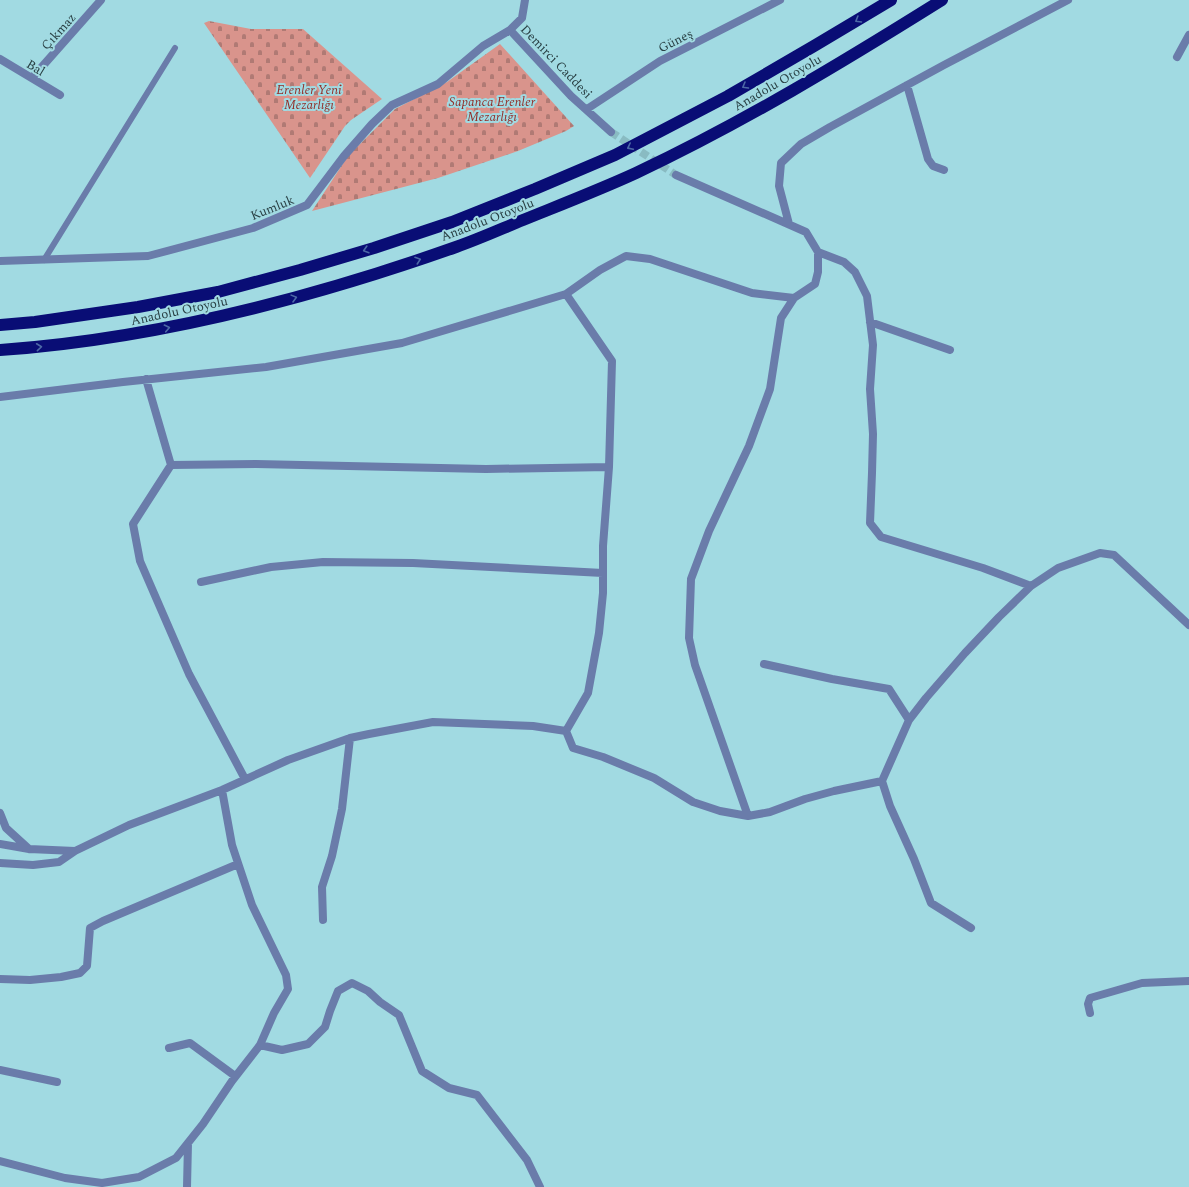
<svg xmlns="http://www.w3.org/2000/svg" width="1189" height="1187" font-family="Spectral,serif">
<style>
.cemetery{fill:url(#cemetery-stones)}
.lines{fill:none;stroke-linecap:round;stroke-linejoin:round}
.minor-tunnel{stroke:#89bbc2;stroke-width:8;stroke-dasharray:8 4;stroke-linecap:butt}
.service{stroke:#6a7caa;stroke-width:6}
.minor{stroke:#6a7caa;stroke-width:8}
.motorway{stroke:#090d75;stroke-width:12}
.oneway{stroke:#4d69a6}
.labels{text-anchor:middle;stroke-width:4;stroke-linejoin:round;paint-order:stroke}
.street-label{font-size:13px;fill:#294044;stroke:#a1dae2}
.park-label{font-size:13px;font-style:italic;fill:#922e28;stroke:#a1dae2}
</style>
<defs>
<pattern id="cemetery-stones" width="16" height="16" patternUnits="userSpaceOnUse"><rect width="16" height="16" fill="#d9948c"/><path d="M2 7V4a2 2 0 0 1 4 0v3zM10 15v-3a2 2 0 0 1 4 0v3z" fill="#b07a74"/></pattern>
</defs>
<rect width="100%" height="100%" fill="#a1dae2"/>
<path class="cemetery" d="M 209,21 L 251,29 L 303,29 L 382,99 L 351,120 L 345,126 L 310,178 L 204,23 Z
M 500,44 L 574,126 L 566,131 L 518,151 L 438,178 L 312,211 L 348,156 L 395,109 L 447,82 Z"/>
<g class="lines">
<path class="minor-tunnel" d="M 611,132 L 676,175"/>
<path class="service" d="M 44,260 L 175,48"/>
<path class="minor" d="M 525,0 L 522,18 L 510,30 L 571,96 L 611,132
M 1177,57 L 1189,35
M 0,59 L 60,95
M 32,78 L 101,0
M 907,85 L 928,159 L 933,166 L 944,170
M 587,109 L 660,61 L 780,0
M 789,224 L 779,186 L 781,163 L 801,144 L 830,127 L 944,65 L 1068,0
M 818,252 L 844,262 L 855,272 L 867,296 L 873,345 L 870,389 L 873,434 L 872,473 L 870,523 L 881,537 L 983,568 L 1031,586 L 999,617 L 965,653 L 926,698 L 909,720 L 882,781
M 0,261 L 148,256 L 253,228 L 307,205 L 344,156 L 372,124 L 392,105 L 438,84 L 483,46 L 510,30
M 566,294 L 612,361 L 609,467 L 603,546 L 603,593 L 599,633 L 588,693 L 566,731 L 573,748 L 603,757 L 654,778 L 693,802 L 720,811 L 748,816 L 770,812 L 805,799 L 834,791 L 882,781 L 890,806 L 914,859 L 931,903 L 971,928
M 870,322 L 950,350
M 146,379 L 171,465 L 256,464 L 486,469 L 609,467
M 0,397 L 123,382 L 266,367 L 402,343 L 566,294 L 600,270 L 626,256 L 650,259 L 752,293 L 794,298 L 815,284 L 818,272 L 818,252 L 806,232 L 676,175
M 171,465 L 133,524 L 140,561 L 189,674 L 245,779
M 201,582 L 271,567 L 323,562 L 413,563 L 603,573
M 1031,586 L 1058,568 L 1100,553 L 1114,555 L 1189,625
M 764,664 L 832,679 L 889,689 L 909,720
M 0,813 L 6,828 L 29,849
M 748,816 L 695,665 L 689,638 L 691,579 L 709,531 L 749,446 L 770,389 L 781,318 L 794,298
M 0,844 L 29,849 L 75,851 L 129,825 L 222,790 L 288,760 L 350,738 L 369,734 L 433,722 L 533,726 L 566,731
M 0,863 L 33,865 L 59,862 L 75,851
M 323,920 L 322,887 L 332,856 L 342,809 L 350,738
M 0,979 L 30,980 L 61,977 L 80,973 L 87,966 L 90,928 L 103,921 L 238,864
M 1090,1013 L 1088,1004 L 1090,998 L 1142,983 L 1189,981
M 260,1045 L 282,1050 L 308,1044 L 325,1027 L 330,1011 L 338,991 L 352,983 L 368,991 L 380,1002 L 399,1015 L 422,1071 L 449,1088 L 477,1095 L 527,1160 L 540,1187
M 169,1048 L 190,1043 L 235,1076
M 0,1070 L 57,1082
M 0,1161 L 65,1178 L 102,1183 L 139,1177 L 176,1158 L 203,1124 L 232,1081 L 260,1045 L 274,1013 L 288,989 L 286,975 L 252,905 L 232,845 L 222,790
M 187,1187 L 188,1143"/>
<path class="motorway" d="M 0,325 L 35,322 L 138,307 L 218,292 L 300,270 L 374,248 L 452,222 L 535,189 L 615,155 L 728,96 L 814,46 L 891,0
M 0,350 C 156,339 309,299 456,247 C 479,239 501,229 523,220 C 560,205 599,190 636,173 C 742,123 843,62 942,0"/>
</g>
<defs><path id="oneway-chevron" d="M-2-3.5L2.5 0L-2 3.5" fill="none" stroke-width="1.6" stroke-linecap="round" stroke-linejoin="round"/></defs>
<g class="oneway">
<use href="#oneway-chevron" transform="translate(858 20) rotate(149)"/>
<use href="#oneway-chevron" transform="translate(745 86) rotate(150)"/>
<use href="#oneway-chevron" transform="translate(630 147) rotate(153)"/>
<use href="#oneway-chevron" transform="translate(366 250) rotate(163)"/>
<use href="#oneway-chevron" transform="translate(418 260) rotate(-19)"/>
<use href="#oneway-chevron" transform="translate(294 298) rotate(-15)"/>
<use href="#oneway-chevron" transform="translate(167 328) rotate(-12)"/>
<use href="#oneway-chevron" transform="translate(39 347) rotate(-6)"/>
</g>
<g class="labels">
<g class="street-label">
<text transform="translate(58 31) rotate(-48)" y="5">Çıkmaz</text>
<text transform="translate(675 40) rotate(-27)" y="5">Güneş</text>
<text transform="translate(557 61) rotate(46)" y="5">Demirci Caddesi</text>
<text transform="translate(36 67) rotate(31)" y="5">Bal</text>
<text transform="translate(777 82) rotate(-30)" y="5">Anadolu Otoyolu</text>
<text transform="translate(272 207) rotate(-22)" y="5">Kumluk</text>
<text transform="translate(487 219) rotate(-21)" y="5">Anadolu Otoyolu</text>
<text transform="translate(179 310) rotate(-12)" y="5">Anadolu Otoyolu</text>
</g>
<g class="park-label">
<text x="309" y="94">Erenler Yeni<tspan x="309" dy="15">Mezarlığı</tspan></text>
<text x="492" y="106">Sapanca Erenler<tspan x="492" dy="15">Mezarlığı</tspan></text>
</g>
</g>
</svg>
